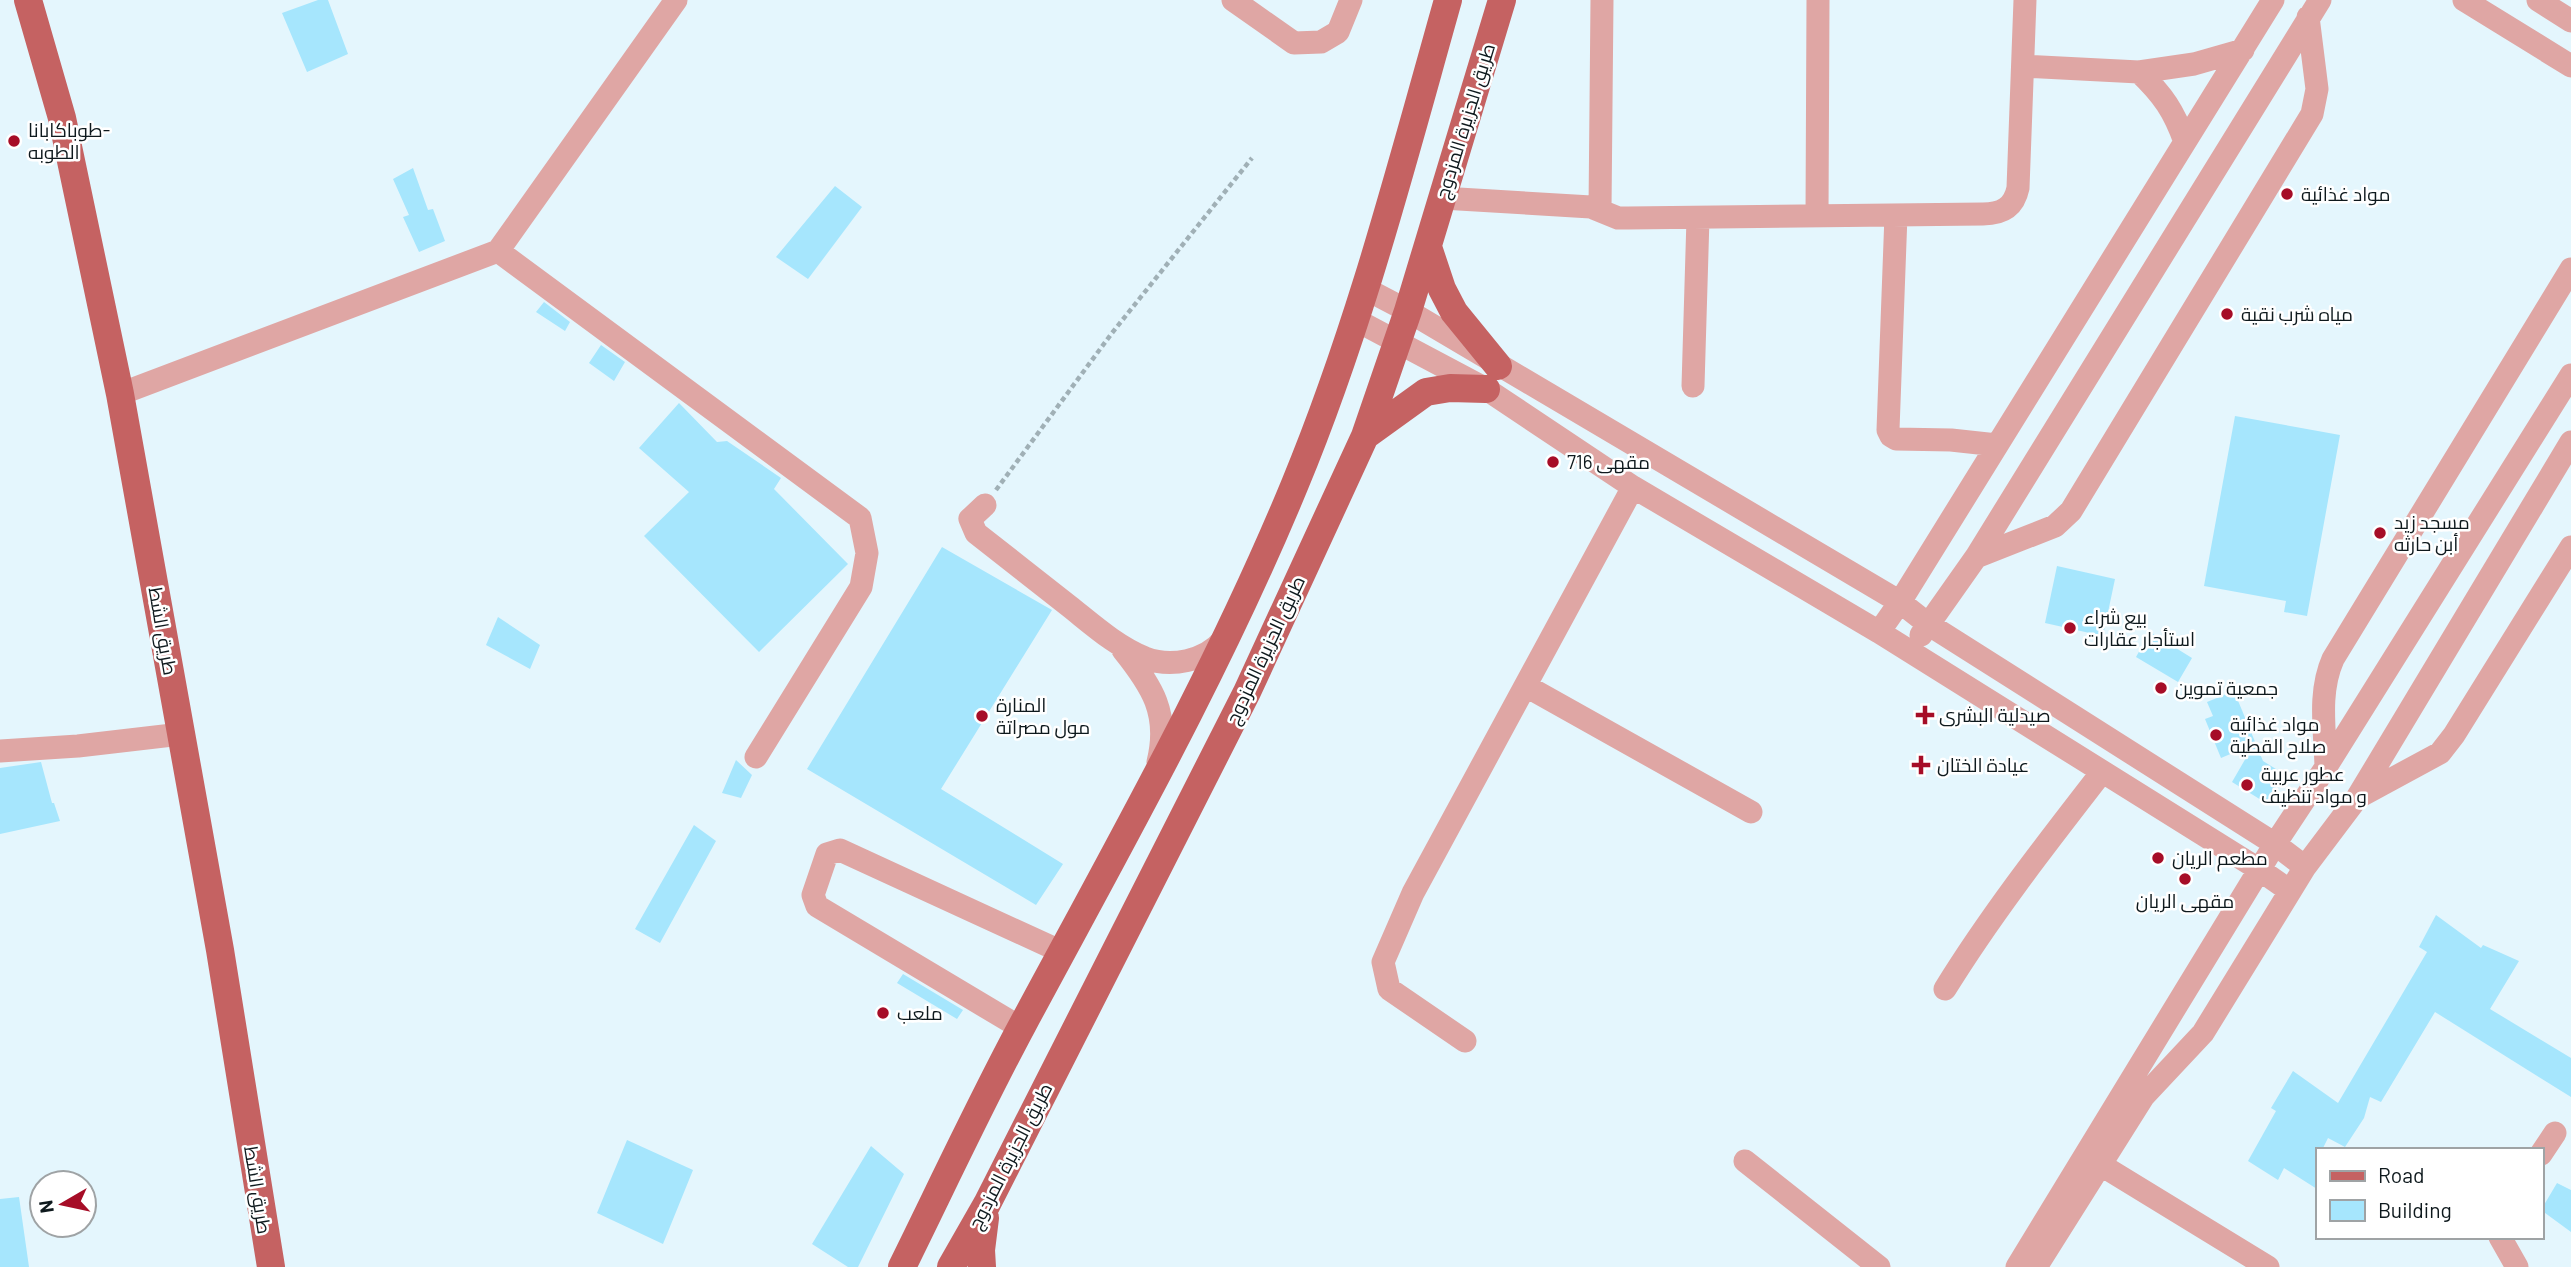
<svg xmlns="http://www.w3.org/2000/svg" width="2571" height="1267" font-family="Barlow,Cairo,sans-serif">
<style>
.building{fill:#a6e6fd}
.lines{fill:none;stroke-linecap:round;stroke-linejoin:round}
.path{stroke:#a0b0b6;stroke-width:4.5;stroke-dasharray:5 3.5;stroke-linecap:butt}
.minor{stroke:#dfa6a4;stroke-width:23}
.major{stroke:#c56262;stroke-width:28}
.poi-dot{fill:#a60d27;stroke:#fff;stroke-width:2.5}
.labels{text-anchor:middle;stroke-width:5;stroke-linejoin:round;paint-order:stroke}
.street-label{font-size:19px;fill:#0e191d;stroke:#fff}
.poi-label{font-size:19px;fill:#0e191d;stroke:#fff;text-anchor:start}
</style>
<rect width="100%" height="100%" fill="#e4f6fd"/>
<path class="building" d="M 318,0 L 328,0 L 348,54 L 307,72 L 282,13 Z
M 413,168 L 428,210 L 433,209 L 445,241 L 419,252 L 403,217 L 409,215 L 393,179 Z
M 835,186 L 862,207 L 808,279 L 776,257 Z
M 544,302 L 570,322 L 565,331 L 536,312 Z
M 601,345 L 625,362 L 614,381 L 589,363 Z
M 679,403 L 717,442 L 727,441 L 781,478 L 774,489 L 848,564 L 759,652 L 644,536 L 689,492 L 639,448 Z
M 2235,416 L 2340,435 L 2307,616 L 2284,612 L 2286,601 L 2204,586 Z
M 942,547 L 1052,610 L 941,789 L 1063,864 L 1036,905 L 807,769 Z
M 2057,566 L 2115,579 L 2103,636 L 2045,623 Z
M 498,617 L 540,645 L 530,669 L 486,645 Z
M 2150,632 L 2192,658 L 2178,682 L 2136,657 Z
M 2234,691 L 2263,761 L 2284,774 L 2266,803 L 2232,782 L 2254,744 L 2221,758 L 2205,719 L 2213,716 L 2207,702 Z
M 736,760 L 752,775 L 741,798 L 722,793 Z
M 41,762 L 52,803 L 54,803 L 60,821 L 0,834 L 0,768 Z
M 694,825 L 716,841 L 660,943 L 635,929 Z
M 2436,915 L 2481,948 L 2483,945 L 2519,961 L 2490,1009 L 2571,1058 L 2571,1097 L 2435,1012 L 2381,1102 L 2370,1097 L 2364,1118 L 2345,1147 L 2328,1138 L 2322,1150 L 2317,1150 L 2317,1189 L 2284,1168 L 2278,1180 L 2248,1161 L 2276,1111 L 2271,1108 L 2293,1071 L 2338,1103 L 2427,952 L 2419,947 Z
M 903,974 L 963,1010 L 957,1019 L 897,983 Z
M 627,1140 L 693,1170 L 663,1244 L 597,1213 Z
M 871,1146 L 904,1174 L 858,1267 L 848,1267 L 812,1244 Z
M 2557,1183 L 2571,1190 L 2571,1232 L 2541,1210 Z
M 19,1197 L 29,1267 L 0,1267 L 0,1199 Z"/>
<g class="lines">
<path class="path" d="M 996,490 L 1112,333 L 1252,158"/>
<path class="minor" d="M 1233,0 L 1294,43 L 1321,42 L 1338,32 L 1351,0
M 2464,0 L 2571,66
M 2538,0 L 2571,21
M 2023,66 L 2139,72 L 2194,64 L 2243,50
M 2139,72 C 2163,95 2174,111 2185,142
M 1442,198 L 1591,207 L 1618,218 L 1628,218 L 1983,214 C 2002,214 2014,207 2018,188 L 2025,0
M 1600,210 L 1602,0
M 1896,215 L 1888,430 L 1891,436 L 1896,439 L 1951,440 L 1997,445
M 1817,216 L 1818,0
M 498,251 L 860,518 L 867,553 L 861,587 L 756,757
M 1366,289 L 1408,311 L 1900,602 L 2273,0
M 1356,320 L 1486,389 L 1633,487 L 1879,632 L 2260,870 L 2290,891
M 1693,386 L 1698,218
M 120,394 L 498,251 L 676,0
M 985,505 L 970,519 L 976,533 C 1007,557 1038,582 1069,606 C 1093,625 1116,646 1145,658 C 1171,668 1205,661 1223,640
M 1976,557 L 2055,526 L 2071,511 L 2312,114 L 2317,89 L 2308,17
M 1879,632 L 1900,602 L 1928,624 L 2275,844 L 2326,767 L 2571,375
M 1921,635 L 1976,557 L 2320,0
M 1123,650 C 1152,686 1170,714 1158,762
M 1526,686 L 1751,812
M 0,751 L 78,746 L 181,734
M 2326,767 C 2325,730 2318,693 2333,659 L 2571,269
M 2357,798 L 2440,753 L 2454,735 L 2571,547
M 1945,989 C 1992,913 2047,843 2102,772
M 1021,1028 L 817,906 L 813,895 L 827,854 L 840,850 L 1062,952
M 1465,1041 L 1389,989 L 1383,962 L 1413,893 L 1633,487
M 2541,1154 L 2555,1133
M 2088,1157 L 2268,1267
M 1745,1161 L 1879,1267
M 2500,1237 L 2517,1267
M 2017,1267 L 2275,844 L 2305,867
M 2036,1267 L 2143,1097 L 2203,1033 L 2305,867 L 2357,798 L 2571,442"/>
<path class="major" d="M 28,0 L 62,118 L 120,394 L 220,950 L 271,1267
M 1428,247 L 1442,289 L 1454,312 L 1498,366
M 1365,436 L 1426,392 L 1450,388 L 1486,389
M 902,1267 C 942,1186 980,1104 1023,1024 C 1118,847 1218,671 1295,484 C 1360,327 1402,163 1448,0
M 951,1267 L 987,1204 L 1247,692 L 1365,436 L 1408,311 L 1502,0
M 982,1267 L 981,1250 L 985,1218"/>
</g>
<g class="poi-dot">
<circle cx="14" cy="141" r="7"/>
<circle cx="2287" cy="194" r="7"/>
<circle cx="2227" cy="314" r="7"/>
<circle cx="1553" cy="462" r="7"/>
<circle cx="2380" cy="533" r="7"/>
<circle cx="2070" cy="628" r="7"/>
<circle cx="2161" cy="688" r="7"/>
<path d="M1921.5 704.5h7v7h7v7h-7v7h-7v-7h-7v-7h7z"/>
<circle cx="982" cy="716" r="7"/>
<circle cx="2216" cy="735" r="7"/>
<path d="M1917.5 754.5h7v7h7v7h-7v7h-7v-7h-7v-7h7z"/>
<circle cx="2247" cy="785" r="7"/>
<circle cx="2158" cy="858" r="7"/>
<circle cx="2185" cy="879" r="7"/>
<circle cx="883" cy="1013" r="7"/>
</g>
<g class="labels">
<g class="street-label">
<text transform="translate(1465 121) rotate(-73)" y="7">طريق الجزيرة المزدوج</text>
<text transform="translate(163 631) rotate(80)" y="7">طريق الشط</text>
<text transform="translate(1265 650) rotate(-65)" y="7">طريق الجزيرة المزدوج</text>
<text transform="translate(1010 1156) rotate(-63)" y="7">طريق الجزيرة المزدوج</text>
<text transform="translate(258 1190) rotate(81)" y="7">طريق الشط</text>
</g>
<g class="poi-label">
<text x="28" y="137">طوباكابانا-<tspan x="28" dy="22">الطوبه</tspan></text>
<text x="2301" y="201">مواد غذائية</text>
<text x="2241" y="321">مياه شرب نقية</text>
<text x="1567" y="469">مقهى 716</text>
<text x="2394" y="529">مسجد زيد<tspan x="2394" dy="22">أبن حارثه</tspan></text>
<text x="2084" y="624">بيع شراء<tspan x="2084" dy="22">استأجار عقارات</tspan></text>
<text x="2175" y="695">جمعية تموين</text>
<text x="996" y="712">المنارة<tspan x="996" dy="22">مول مصراتة</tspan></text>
<text x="1939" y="722">صيدلية البشرى</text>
<text x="2230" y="731">مواد غذائية<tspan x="2230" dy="22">صلاح القطية</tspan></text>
<text x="1937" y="772">عيادة الختان</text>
<text x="2261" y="781">عطور عربية<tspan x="2261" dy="22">و مواد تنظيف</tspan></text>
<text x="2172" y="865">مطعم الريان</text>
<text x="2185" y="908" text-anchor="middle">مقهى الريان</text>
<text x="897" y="1020">ملعب</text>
</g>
</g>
<rect x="2316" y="1148" width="228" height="91" fill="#ffffff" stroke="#9fa3a5" stroke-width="2"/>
<rect x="2330" y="1171" width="35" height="10" fill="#c56262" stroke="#9fa3a5" stroke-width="2"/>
<text x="2378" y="1183" font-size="21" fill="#0e191d">Road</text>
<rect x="2330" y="1200" width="35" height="21" fill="#a6e6fd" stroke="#9fa3a5" stroke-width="2"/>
<text x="2378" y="1218" font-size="21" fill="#0e191d">Building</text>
<g transform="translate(63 1204) rotate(261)"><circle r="33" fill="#ffffff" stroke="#9fa3a5" stroke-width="2"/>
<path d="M0-5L12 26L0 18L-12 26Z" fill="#a60d27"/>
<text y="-10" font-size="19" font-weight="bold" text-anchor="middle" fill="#0e191d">N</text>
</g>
</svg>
